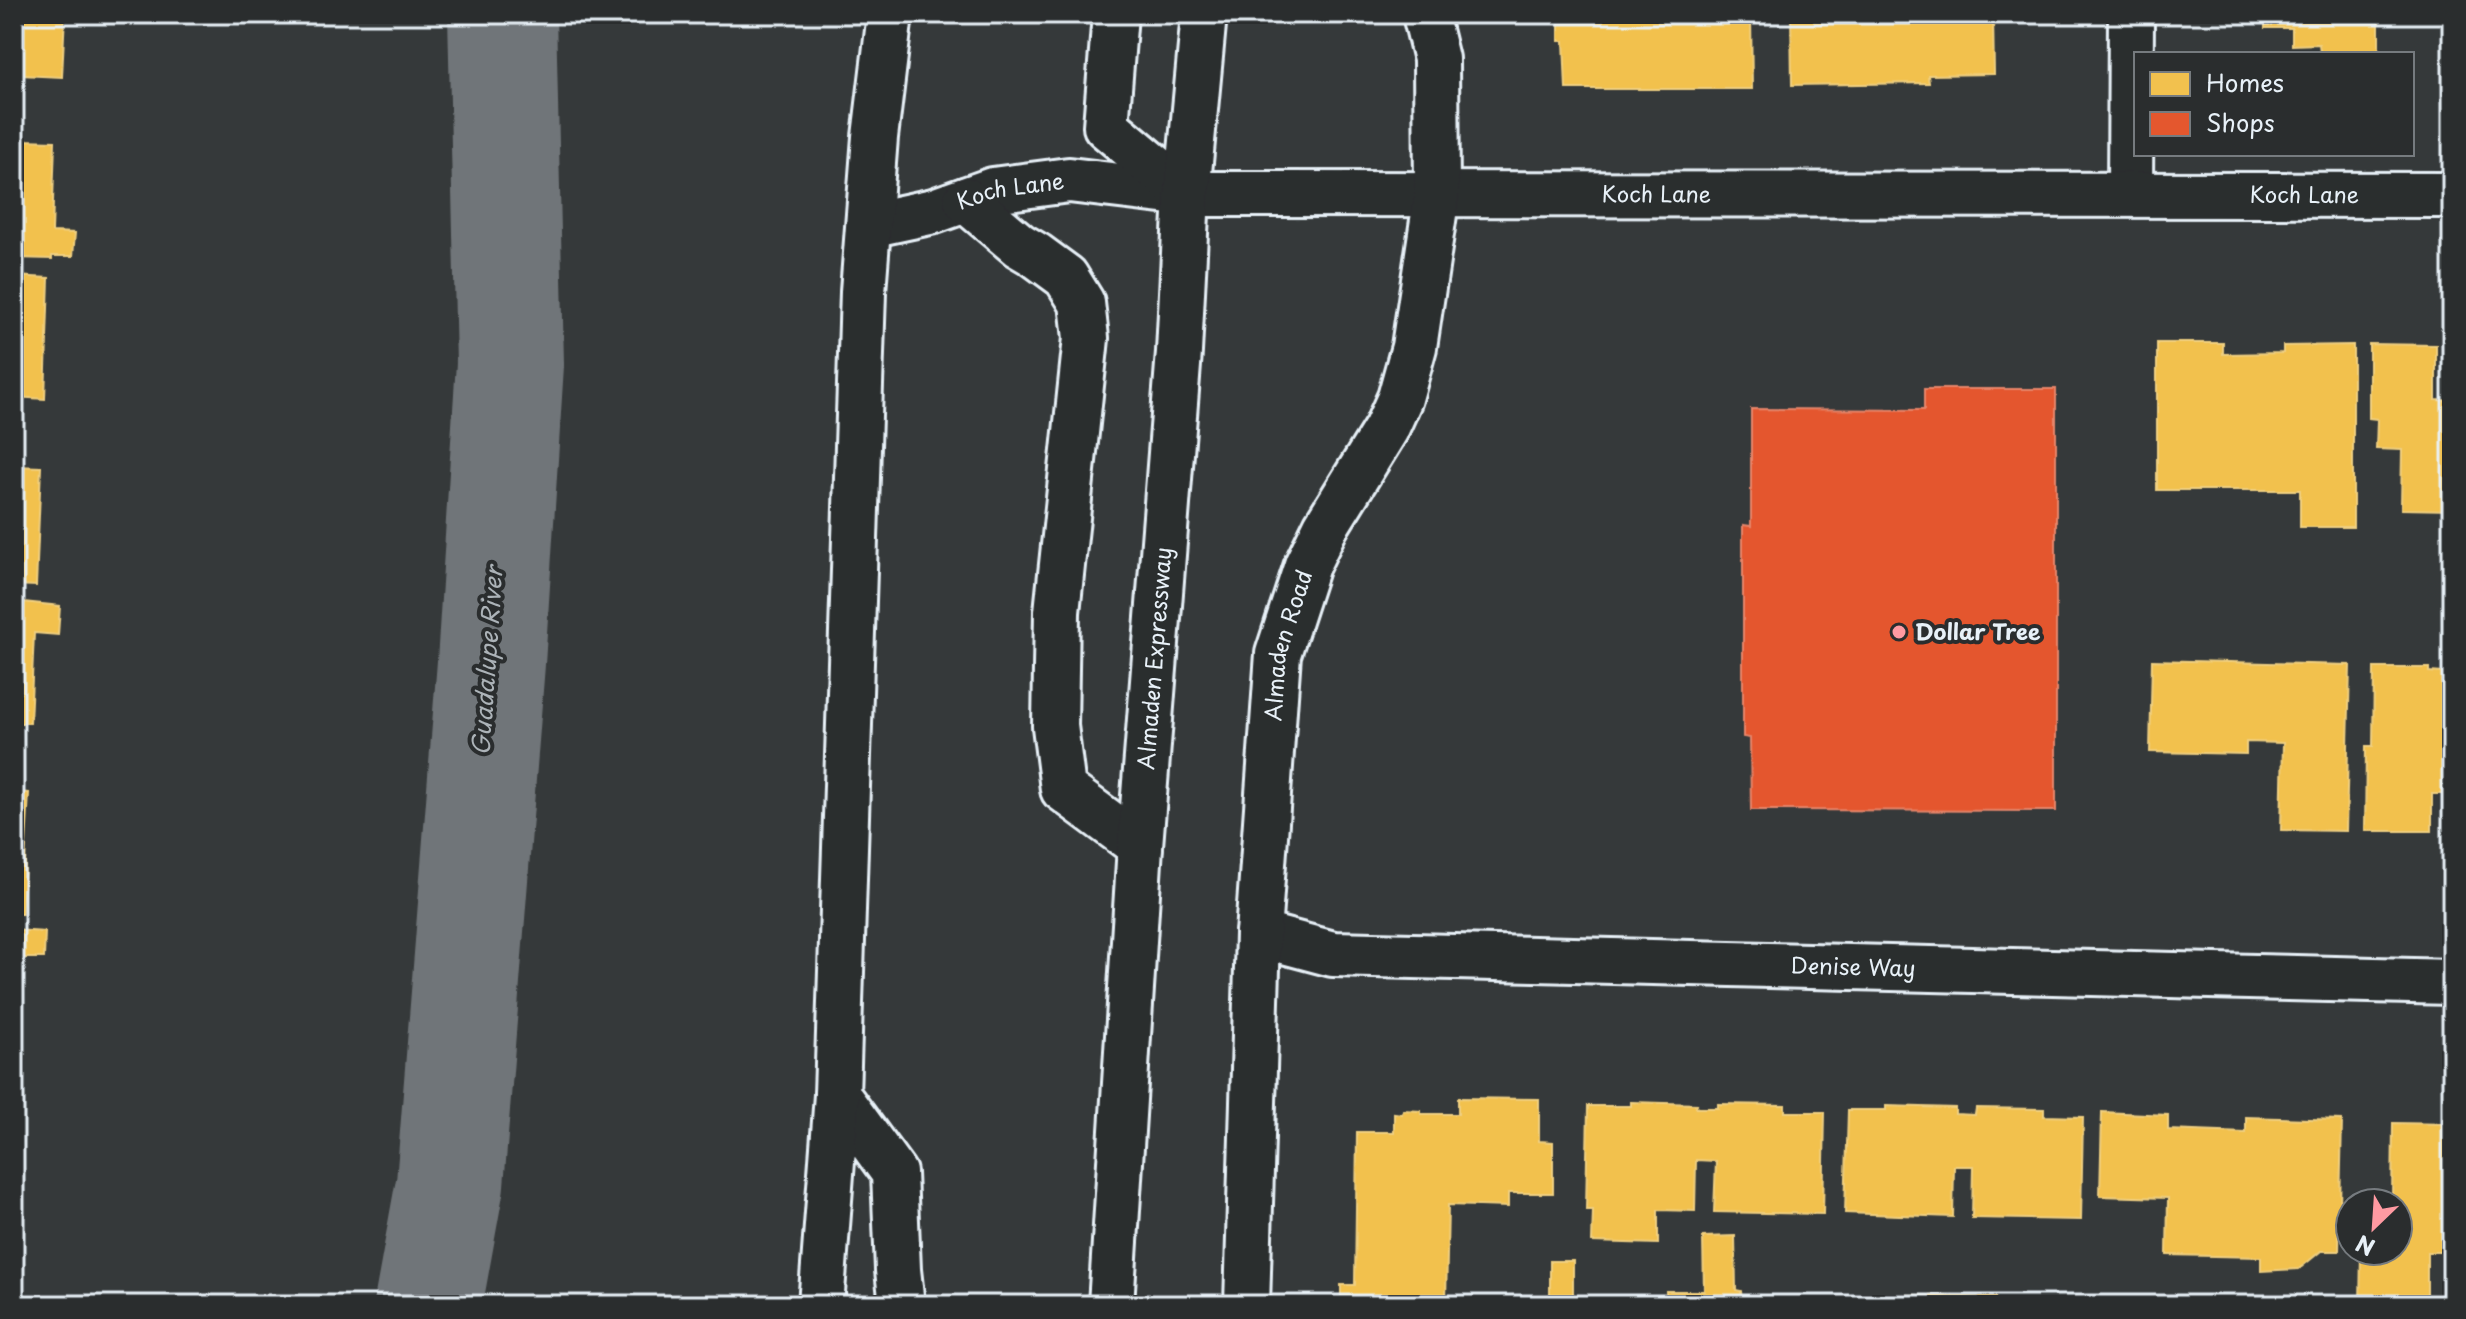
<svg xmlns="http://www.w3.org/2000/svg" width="2466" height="1319" font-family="'Playpen Sans',sans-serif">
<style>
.homes{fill:#f2c14e;stroke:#efcf81;stroke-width:2}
.shops{fill:#e4572e;stroke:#e5856b;stroke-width:2}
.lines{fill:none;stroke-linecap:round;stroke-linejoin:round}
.river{stroke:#707579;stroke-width:108}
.minor-casing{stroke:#e8f1f8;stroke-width:50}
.major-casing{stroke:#e8f1f8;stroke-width:50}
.minor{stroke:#2a2d2e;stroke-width:44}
.major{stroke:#2a2d2e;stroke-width:44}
.poi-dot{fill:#ff9aa2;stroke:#2a2d2e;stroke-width:3}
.labels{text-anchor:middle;stroke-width:8;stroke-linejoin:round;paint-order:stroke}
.street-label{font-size:22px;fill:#e8f1f8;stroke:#2a2d2e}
.poi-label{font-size:22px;font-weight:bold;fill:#e8f1f8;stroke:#2a2d2e;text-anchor:start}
.water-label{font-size:24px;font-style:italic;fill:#acb3b8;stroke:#2a2d2e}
</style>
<rect width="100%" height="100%" fill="#35393a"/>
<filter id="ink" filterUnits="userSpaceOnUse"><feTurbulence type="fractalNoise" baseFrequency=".0125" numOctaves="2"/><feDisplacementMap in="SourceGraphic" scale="16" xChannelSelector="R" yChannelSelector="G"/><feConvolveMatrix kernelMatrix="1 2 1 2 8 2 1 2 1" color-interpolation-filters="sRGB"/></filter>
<g filter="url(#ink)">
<path class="homes" d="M 14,14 L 65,14 L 62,77 L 20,75 L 18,95 L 14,95 Z
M 1559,14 L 1751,14 L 1752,89 L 1566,89 L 1564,41 L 1559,41 Z
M 1791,14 L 1993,14 L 1994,74 L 1928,75 L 1929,83 L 1792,85 Z
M 2265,14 L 2440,14 L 2440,17 L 2379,18 L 2379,52 L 2320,52 L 2319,44 L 2292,45 L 2292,28 L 2265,28 Z
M 14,112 L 23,112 L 22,140 L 55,141 L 52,232 L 75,233 L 73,256 L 52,256 L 52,259 L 14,258 Z
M 14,276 L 49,278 L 45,399 L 14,397 Z
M 2157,343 L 2223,343 L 2223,354 L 2283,353 L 2283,346 L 2353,345 L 2353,527 L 2300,527 L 2300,490 L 2157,490 Z
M 2369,344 L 2436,345 L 2436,400 L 2452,401 L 2452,510 L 2401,509 L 2402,450 L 2376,449 L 2377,419 L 2369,418 Z
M 14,466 L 41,467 L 36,586 L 14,585 Z
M 14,601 L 60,606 L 58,635 L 34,633 L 30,723 L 14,723 Z
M 2152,660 L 2350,665 L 2346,831 L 2281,830 L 2283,743 L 2246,742 L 2246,754 L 2150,752 Z
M 2374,668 L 2429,668 L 2429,672 L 2443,673 L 2444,689 L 2452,689 L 2452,794 L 2432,794 L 2432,831 L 2365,831 L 2366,746 L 2373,746 Z
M 14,792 L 29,793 L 22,914 L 14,914 Z
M 14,930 L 45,932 L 44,958 L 20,958 L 15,1049 Z
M 1458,1098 L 1539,1099 L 1539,1141 L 1553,1142 L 1553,1193 L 1508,1193 L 1508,1207 L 1448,1205 L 1446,1303 L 1450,1302 L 1450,1305 L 1341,1305 L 1341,1285 L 1355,1285 L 1357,1132 L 1394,1132 L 1394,1113 L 1402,1114 L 1403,1110 L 1421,1111 L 1421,1114 L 1458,1114 Z
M 1631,1102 L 1697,1104 L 1696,1108 L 1718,1108 L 1718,1104 L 1785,1105 L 1785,1112 L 1825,1112 L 1823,1214 L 1714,1212 L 1716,1161 L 1696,1160 L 1695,1211 L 1658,1210 L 1658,1244 L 1592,1242 L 1593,1210 L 1586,1210 L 1588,1106 L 1631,1106 Z
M 1886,1106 L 1955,1108 L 1955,1114 L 1975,1115 L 1976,1108 L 2044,1109 L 2044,1116 L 2083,1117 L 2081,1220 L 1972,1218 L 1973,1166 L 1954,1166 L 1953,1217 L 1845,1213 L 1848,1110 L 1886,1110 Z
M 2102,1112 L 2168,1115 L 2168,1130 L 2246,1133 L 2246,1117 L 2342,1120 L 2339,1251 L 2321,1251 L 2299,1269 L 2261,1271 L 2261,1257 L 2167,1255 L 2168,1198 L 2100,1196 Z
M 2393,1123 L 2452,1124 L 2452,1252 L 2427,1252 L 2427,1305 L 2360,1305 L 2361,1251 L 2398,1251 L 2398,1203 L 2364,1203 L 2364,1200 L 2392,1200 Z
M 1735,1236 L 1736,1290 L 1741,1291 L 1742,1305 L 1666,1305 L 1666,1291 L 1704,1291 L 1703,1237 Z
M 1550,1261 L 1573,1261 L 1573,1305 L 1550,1305 Z
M 1897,1295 L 1996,1298 L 1996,1305 L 1897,1305 Z"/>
<path class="shops" d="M 1924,389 L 2056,389 L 2056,811 L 1751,810 L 1750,738 L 1743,737 L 1743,525 L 1751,526 L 1751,409 L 1924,410 Z"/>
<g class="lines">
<path class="river" d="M 428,1305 L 450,1184 L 491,663 L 510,364 L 502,14"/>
<defs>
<g id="minor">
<path d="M 2130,194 L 2131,14"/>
<path id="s1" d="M 869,225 L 934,211 L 993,190 L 1069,180 L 1187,194 L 2452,195"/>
<path id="s2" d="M 1258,934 L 1333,954 L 2452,982"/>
<path id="s3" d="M 1247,1305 L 1258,934 L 1278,654 L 1307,565 L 1326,526 L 1386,429 L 1400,398 L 1414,347 L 1437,194 L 1436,59 L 1425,14"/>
</g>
<g id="major">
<path d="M 1115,14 L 1106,126 L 1187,194"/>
<path d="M 966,200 L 1019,245 L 1036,255 L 1066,277 L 1082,303 L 1086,338 L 1057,612 L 1055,726 L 1063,789 L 1140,846"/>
<path d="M 837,1095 L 894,1173 L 898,1270 L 902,1305"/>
<path d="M 821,1305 L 837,1095 L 863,292 L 875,137 L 890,14"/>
<path id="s4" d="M 1111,1305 L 1140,846 L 1179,352 L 1187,194 L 1204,14"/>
</g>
</defs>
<use href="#minor" class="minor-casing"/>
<use href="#major" class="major-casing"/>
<use href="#minor" class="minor"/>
<use href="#major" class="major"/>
</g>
</g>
<circle class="poi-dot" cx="1899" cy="632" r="8"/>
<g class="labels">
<g class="street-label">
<text dy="8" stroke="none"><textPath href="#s1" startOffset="146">Koch Lane</textPath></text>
<text dy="8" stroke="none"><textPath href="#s1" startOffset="794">Koch Lane</textPath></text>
<text dy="8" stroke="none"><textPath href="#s1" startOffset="1442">Koch Lane</textPath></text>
<text dy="8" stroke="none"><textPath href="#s3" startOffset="662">Almaden Road</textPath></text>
<text dy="8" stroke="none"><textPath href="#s4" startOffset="648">Almaden Expressway</textPath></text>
<text dy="8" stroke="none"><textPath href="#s2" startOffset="598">Denise Way</textPath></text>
</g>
<g class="poi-label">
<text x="1915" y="640">Dollar Tree</text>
</g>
<g class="water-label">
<text transform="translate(488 661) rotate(-86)" y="8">Guadalupe River</text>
</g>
</g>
<rect width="2466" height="1319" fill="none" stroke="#2a2d2e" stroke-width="48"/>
<rect x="24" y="24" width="2418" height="1271" fill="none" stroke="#e8f1f8" stroke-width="3" filter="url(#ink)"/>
<rect x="2134" y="52" width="280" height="104" fill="#2a2d2e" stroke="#767b7f" stroke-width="2"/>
<rect x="2150" y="72" width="40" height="24" fill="#f2c14e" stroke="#767b7f" stroke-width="2"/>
<text x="2206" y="92" font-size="24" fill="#e8f1f8">Homes</text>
<rect x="2150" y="112" width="40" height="24" fill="#e4572e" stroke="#767b7f" stroke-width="2"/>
<text x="2206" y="132" font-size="24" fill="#e8f1f8">Shops</text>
<g transform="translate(2374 1227) rotate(205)"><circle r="38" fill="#2a2d2e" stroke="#767b7f" stroke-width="2"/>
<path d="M0-6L14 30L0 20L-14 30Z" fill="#ff9aa2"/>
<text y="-12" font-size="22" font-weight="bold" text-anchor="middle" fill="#e8f1f8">N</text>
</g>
</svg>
